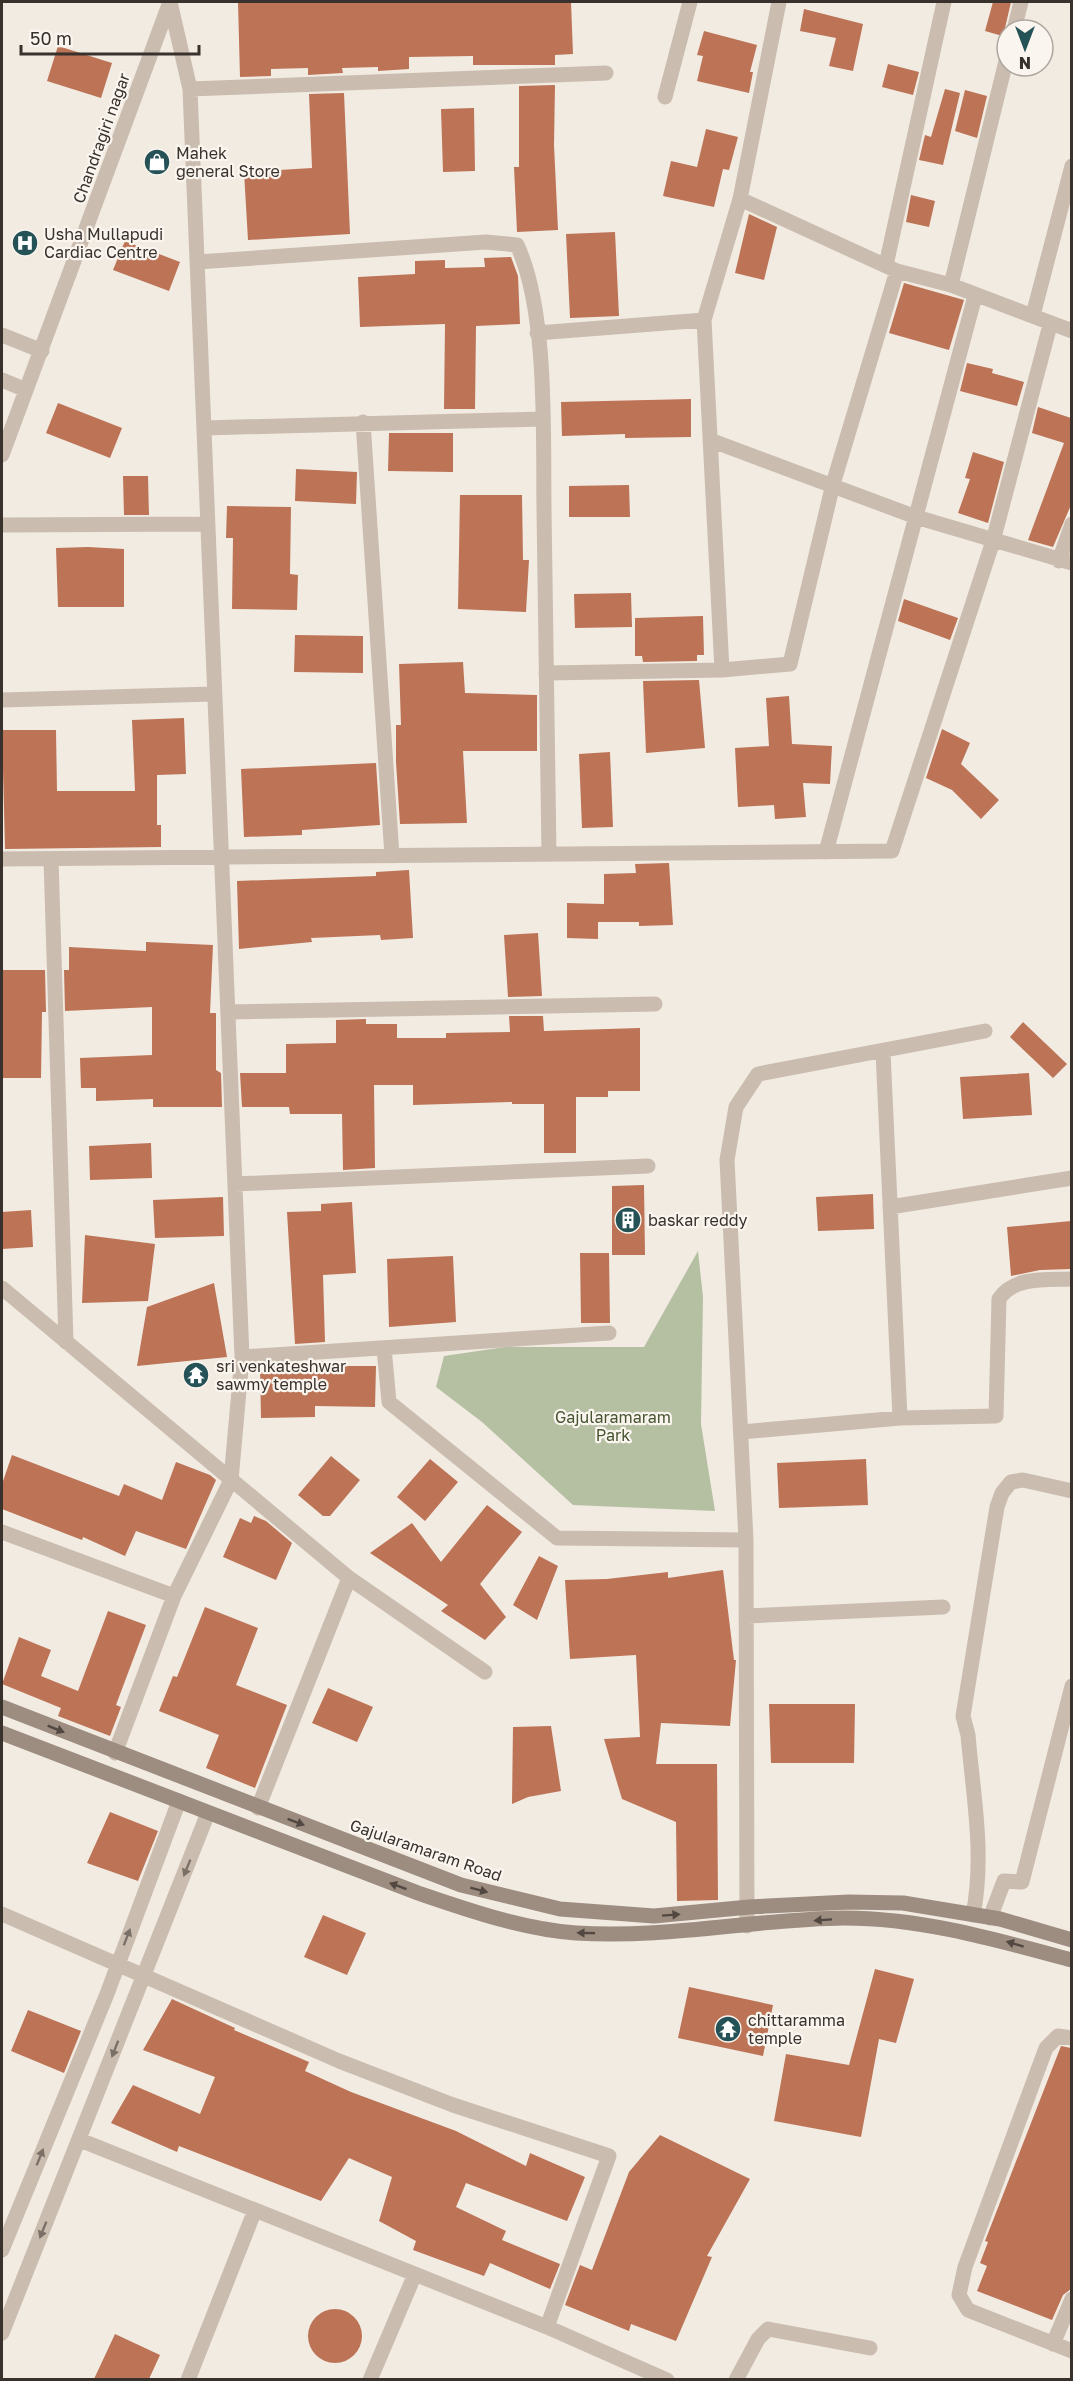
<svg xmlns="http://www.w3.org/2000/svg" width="1073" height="2381" font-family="'Golos Text',sans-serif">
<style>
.green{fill:#b5c0a3}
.building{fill:#bc7356}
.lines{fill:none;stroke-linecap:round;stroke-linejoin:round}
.minor{stroke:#cabcaf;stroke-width:15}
.secondary{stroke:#9d8c80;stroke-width:15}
.oneway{fill:#524841}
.oneway2{fill:#7a7067}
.labels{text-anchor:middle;stroke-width:4.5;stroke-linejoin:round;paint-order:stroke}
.street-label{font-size:16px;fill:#39312c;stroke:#faf5ee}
.poi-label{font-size:16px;fill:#39312c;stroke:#faf5ee;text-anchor:start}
.park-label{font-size:16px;fill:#475532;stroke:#faf5ee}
</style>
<rect width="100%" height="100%" fill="#f2ebe2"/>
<path class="green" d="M 698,1251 L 703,1297 L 701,1424 L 715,1511 L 573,1505 L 482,1422 L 436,1387 L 444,1356 L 505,1347 L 644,1347 Z"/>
<path class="building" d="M 238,2 L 571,2 L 573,54 L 555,55 L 555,65 L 473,65 L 473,56 L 409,57 L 409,69 L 378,71 L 378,67 L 342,68 L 343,73 L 308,75 L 308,68 L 271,69 L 271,76 L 240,77 Z
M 993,2 L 1011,2 L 1005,28 L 1006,37 L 985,31 Z
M 804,9 L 863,24 L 853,71 L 829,66 L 836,38 L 800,31 Z
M 704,31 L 757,45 L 750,72 L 753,72 L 749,93 L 697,81 L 703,56 L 697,55 Z
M 58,46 L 112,63 L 101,98 L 47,81 Z
M 888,64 L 919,72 L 913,95 L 882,87 Z
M 555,85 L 554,145 L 558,230 L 517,232 L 514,167 L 519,167 L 519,86 Z
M 945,89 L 960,93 L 943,165 L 919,160 L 925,135 L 931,137 Z
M 965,90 L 987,96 L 977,138 L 955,131 Z
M 344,93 L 350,234 L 248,240 L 244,172 L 312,168 L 309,94 Z
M 474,108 L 475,171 L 443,172 L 441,109 Z
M 706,129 L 738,137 L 729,170 L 723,169 L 714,207 L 663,196 L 671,161 L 697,167 Z
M 911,195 L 935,201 L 929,227 L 906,222 Z
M 749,214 L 777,227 L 764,280 L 735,273 Z
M 615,232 L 619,316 L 570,318 L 566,234 Z
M 125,241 L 180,262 L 169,291 L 113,270 Z
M 511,257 L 518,276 L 520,324 L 476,326 L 475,409 L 444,409 L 445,324 L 360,327 L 358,277 L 415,274 L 415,261 L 445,260 L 445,268 L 485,267 L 484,258 Z
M 904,283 L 964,300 L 949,350 L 889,333 Z
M 967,363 L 993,369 L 992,373 L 1024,382 L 1017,406 L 960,391 Z
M 691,399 L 691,437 L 625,438 L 625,434 L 562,436 L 561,402 Z
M 58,403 L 122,428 L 110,458 L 46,433 Z
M 1038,407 L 1071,418 L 1071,505 L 1053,547 L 1028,540 L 1064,443 L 1032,433 Z
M 389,433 L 453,433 L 453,472 L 388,471 Z
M 973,452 L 1004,462 L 988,523 L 958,513 L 970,479 L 965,478 Z
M 296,469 L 357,472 L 356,504 L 295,501 Z
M 123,476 L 148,476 L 149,515 L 124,515 Z
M 629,485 L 630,517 L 569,517 L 569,486 Z
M 460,495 L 522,495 L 523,560 L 529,560 L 526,612 L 458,609 Z
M 227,506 L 291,507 L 290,574 L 298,575 L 297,610 L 232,609 L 233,538 L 226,538 Z
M 88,547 L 124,549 L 124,607 L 58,607 L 56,548 Z
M 631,593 L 632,627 L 575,628 L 574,594 Z
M 904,599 L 958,618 L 950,640 L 898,621 Z
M 703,616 L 704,655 L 697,655 L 697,661 L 643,662 L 642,656 L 635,656 L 635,618 Z
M 295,635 L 363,636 L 363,673 L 294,672 Z
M 463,662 L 465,693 L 537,695 L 537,751 L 463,751 L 467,823 L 400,824 L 396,762 L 396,725 L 401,725 L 399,664 Z
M 699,680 L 705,748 L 646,753 L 643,681 Z
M 789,696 L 792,744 L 832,746 L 830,784 L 803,783 L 806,817 L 775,819 L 774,805 L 738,807 L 735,748 L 769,746 L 766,698 Z
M 184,718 L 186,774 L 157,775 L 157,825 L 161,825 L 161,847 L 5,849 L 2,730 L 56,730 L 57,791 L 135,791 L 132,720 Z
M 942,729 L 970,743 L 961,764 L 999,800 L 981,819 L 952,790 L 926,778 Z
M 610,752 L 613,827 L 582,828 L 579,754 Z
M 376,763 L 380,825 L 302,830 L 302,835 L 244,837 L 241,769 Z
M 669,863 L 673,925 L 639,926 L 639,922 L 598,922 L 598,939 L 567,938 L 567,903 L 604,904 L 604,874 L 636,873 L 635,864 Z
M 409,870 L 413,938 L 381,940 L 380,935 L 311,938 L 312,942 L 239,949 L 237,881 L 376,876 L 376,872 Z
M 538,933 L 542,996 L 508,997 L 504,935 Z
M 146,942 L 213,945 L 210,1013 L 216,1013 L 216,1070 L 221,1073 L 222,1107 L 153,1107 L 153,1099 L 96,1101 L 96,1088 L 81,1088 L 80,1058 L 152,1055 L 152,1007 L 65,1011 L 64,970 L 69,970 L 69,947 L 146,951 Z
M 2,970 L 45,970 L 46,1012 L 42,1012 L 41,1078 L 2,1078 Z
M 509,1016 L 543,1016 L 544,1031 L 640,1028 L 640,1091 L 608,1091 L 608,1097 L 576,1097 L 576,1153 L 544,1153 L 544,1104 L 512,1104 L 512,1102 L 413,1105 L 413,1085 L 374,1085 L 375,1168 L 343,1170 L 342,1114 L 290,1114 L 289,1107 L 242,1107 L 240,1073 L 286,1073 L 286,1044 L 336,1043 L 336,1020 L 366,1019 L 366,1024 L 397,1024 L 397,1038 L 446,1038 L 446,1033 L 510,1032 Z
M 1023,1022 L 1067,1064 L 1053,1078 L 1010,1037 Z
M 1029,1073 L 1032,1115 L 963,1119 L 960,1077 Z
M 151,1143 L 152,1178 L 90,1180 L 89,1146 Z
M 644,1185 L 645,1255 L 612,1255 L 612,1186 Z
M 873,1194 L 874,1229 L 818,1231 L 816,1197 Z
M 223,1197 L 224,1236 L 155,1238 L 153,1200 Z
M 352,1202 L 356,1273 L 323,1275 L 325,1342 L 295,1344 L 287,1212 L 321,1211 L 321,1204 Z
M 31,1210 L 33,1247 L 2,1249 L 2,1212 Z
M 1071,1221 L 1071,1269 L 1040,1270 L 1011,1276 L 1007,1227 Z
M 85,1235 L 155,1244 L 148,1301 L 82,1303 Z
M 580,1253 L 609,1253 L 610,1323 L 581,1323 Z
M 453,1256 L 456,1322 L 389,1327 L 387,1259 Z
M 214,1283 L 227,1357 L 137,1366 L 147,1307 Z
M 326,1361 L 326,1366 L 376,1366 L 375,1407 L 315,1406 L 315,1417 L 261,1418 L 260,1367 Z
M 12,1455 L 119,1496 L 124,1484 L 162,1500 L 176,1462 L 210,1475 L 216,1480 L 186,1549 L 136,1531 L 125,1556 L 83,1537 L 82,1540 L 2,1509 L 2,1484 Z
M 331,1456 L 360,1480 L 330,1516 L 323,1516 L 298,1495 Z
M 430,1459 L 458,1482 L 425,1521 L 397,1497 Z
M 866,1459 L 868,1505 L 779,1508 L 777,1463 Z
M 487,1505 L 522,1532 L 480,1584 L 506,1617 L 485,1640 L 441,1611 L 448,1605 L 370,1553 L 412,1523 L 441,1562 Z
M 254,1516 L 266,1521 L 292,1543 L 276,1580 L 223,1557 L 240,1518 L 251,1523 Z
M 539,1556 L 558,1566 L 537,1620 L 513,1605 Z
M 723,1570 L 734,1660 L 736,1660 L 730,1726 L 661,1723 L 656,1764 L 717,1764 L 718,1900 L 677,1901 L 676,1822 L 622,1799 L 604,1739 L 640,1737 L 636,1655 L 570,1659 L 565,1580 L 607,1579 L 668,1572 L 668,1578 Z
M 205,1607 L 258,1628 L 236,1685 L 287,1705 L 255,1788 L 206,1768 L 219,1735 L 159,1711 L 173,1676 L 177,1677 Z
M 108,1611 L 146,1625 L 116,1705 L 121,1707 L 110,1736 L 58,1716 L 61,1708 L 2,1684 L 19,1637 L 51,1650 L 41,1676 L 78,1691 Z
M 328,1688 L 373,1707 L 357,1742 L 312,1723 Z
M 769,1704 L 855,1704 L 854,1763 L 771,1763 Z
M 551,1726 L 561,1791 L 528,1797 L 512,1804 L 513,1727 Z
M 110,1812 L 158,1831 L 138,1881 L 87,1863 Z
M 323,1915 L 366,1933 L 347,1975 L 304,1957 Z
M 875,1969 L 914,1979 L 896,2043 L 879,2039 L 861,2137 L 774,2121 L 786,2054 L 849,2065 Z
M 689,1987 L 773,2005 L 763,2056 L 678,2038 Z
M 172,1999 L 235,2028 L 234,2030 L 309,2062 L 305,2071 L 351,2092 L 456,2131 L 526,2166 L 530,2153 L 585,2177 L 567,2221 L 466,2183 L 456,2207 L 506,2231 L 502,2240 L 560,2264 L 550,2289 L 490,2263 L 484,2276 L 413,2250 L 416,2241 L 379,2221 L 392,2177 L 349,2158 L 321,2201 L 179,2146 L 177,2152 L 111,2123 L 133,2085 L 200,2114 L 215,2077 L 143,2050 Z
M 28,2010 L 81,2031 L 64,2073 L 11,2051 Z
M 1061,2046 L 1071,2048 L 1071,2289 L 1063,2295 L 1052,2320 L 977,2291 L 987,2266 L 980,2263 L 988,2242 L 985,2241 Z
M 660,2135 L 750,2179 L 707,2256 L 712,2257 L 676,2341 L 631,2324 L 629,2331 L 565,2305 L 580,2265 L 592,2270 L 629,2172 Z
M308 2336a27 27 0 1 1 54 0a27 27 0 1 1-54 0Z
M 115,2334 L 160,2355 L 149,2379 L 94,2379 Z"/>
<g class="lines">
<path class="minor" d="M 1014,30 L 1021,2
M 190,89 L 606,73
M 665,97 L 690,2
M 740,199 L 897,271 L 951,285 L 1072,331
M 197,262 L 486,242 L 517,245 C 548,311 543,435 544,509 C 545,624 547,739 549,854
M 886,265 L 944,2
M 951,285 L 1007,57
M 1033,315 L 1072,166
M 537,333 L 704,320
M 2,335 L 42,351
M 2,380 L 26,390
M 363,422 L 392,856
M 204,428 L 542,419
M 710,440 L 916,517 L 1072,563
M 2,455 L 170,2
M 2,525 L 208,524
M 1059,561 L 1072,524
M 722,670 L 704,320 L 740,199 L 779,2
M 546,673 L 722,670 L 790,664 L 833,484 L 897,271
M 2,700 L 213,694
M 826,852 L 975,296
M 2,859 L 892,851 L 993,541 L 1050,325
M 51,859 L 66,1342
M 228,1012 L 655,1004
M 883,1052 L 900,1418
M 235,1184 L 648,1166
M 890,1207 L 1072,1178
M 2,1288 L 349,1578 L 485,1672
M 384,1348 L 389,1402 L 557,1538 L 746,1540
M 242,1357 L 609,1333
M 741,1432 L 900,1418 L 996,1416 L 999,1299 C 1014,1276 1046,1280 1072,1279
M 2,1532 L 174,1596
M 747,1616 L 943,1607
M 115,1753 L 174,1596 L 231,1480 L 242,1357 L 190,89 L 170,2
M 258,1808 L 349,1578
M 2,1914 L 339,2061 L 453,2105 L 609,2156 L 547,2327
M 973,1915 C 985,1855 973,1795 968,1735 L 963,1716 L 997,1507 L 1002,1493 L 1011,1482 L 1023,1480 L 1072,1491
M 990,1918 L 1004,1881 L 1022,1882 L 1072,1686
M 747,1926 L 746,1540 L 727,1160 L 736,1107 L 758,1074 L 985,1031
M 1072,2038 L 1058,2036 L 1046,2048 L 965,2267 L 959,2295 L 968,2310 L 1072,2351
M 80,2140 L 547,2327 L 667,2380
M 2,2250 L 107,1994 L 179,1801
M 2,2333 L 208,1813
M 1053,2344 L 1072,2299
M 188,2380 L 255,2210
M 370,2380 L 415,2274
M 736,2380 L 758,2339 L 768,2329 L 870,2348"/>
<path class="secondary" d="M 2,1707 L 461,1885 L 560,1909 L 654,1916 L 749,1907 L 849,1902 L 903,1903 L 1000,1919 L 1072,1940
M 2,1733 L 418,1893 C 468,1910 522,1929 576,1933 C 666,1939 755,1919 844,1918 C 922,1918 997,1940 1072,1960"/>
</g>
<defs><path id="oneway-solid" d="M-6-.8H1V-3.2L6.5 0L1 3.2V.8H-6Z" transform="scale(1.5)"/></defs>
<g class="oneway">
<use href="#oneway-solid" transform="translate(56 1729) rotate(22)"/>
<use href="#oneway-solid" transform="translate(296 1822) rotate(21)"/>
<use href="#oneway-solid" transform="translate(398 1886) rotate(-160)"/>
<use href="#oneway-solid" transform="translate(479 1890) rotate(15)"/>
<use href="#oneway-solid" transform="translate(671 1915) rotate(-4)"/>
<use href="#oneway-solid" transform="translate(823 1920) rotate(176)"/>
<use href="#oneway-solid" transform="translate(586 1933) rotate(-179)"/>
<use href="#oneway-solid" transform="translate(1015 1944) rotate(-163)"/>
</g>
<g class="oneway2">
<use href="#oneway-solid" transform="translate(187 1868) rotate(112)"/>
<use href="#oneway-solid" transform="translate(127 1937) rotate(-69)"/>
<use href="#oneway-solid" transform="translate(115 2049) rotate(111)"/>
<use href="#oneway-solid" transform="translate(40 2157) rotate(-68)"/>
<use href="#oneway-solid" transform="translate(43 2230) rotate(112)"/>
</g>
<defs>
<symbol id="shop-disc" viewBox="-11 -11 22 22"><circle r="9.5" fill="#255257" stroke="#faf5ee"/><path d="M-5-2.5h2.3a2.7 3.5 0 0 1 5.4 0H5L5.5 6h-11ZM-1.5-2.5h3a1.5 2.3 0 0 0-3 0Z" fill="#fff"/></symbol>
<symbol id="hospital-disc" viewBox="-11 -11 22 22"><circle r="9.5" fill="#255257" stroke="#faf5ee"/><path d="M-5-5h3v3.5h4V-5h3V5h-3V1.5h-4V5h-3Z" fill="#fff"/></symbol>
<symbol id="building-disc" viewBox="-11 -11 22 22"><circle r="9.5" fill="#255257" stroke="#faf5ee"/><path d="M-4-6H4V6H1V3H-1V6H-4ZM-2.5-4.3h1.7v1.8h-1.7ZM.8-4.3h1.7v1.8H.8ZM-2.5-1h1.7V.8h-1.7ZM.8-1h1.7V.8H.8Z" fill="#fff"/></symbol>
<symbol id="temple-disc" viewBox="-11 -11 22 22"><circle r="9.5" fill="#255257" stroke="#faf5ee"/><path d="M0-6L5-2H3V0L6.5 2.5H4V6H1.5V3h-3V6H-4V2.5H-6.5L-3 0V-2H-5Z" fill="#fff"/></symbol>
</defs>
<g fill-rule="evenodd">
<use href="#shop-disc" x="142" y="147" width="30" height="30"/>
<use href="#hospital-disc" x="10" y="228" width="30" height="30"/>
<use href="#building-disc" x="613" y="1205" width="30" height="30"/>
<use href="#temple-disc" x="181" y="1360" width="30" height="30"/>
<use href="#temple-disc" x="713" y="2014" width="30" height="30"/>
</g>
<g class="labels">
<g class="street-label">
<text transform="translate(101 138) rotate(-70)" y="6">Chandragiri nagar</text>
<text transform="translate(426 1850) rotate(19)" y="6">Gajularamaram Road</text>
</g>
<g class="poi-label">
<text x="176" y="159">Mahek<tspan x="176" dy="18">general Store</tspan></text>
<text x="44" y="240">Usha Mullapudi<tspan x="44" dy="18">Cardiac Centre</tspan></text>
<text x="648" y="1226">baskar reddy</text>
<text x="216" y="1372">sri venkateshwar<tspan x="216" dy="18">sawmy temple</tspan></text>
<text x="748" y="2026">chittaramma<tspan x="748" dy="18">temple</tspan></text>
</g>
<g class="park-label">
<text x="613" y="1423">Gajularamaram<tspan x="613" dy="18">Park</tspan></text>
</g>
</g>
<rect width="1073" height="2381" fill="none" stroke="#39312c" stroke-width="6"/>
<g transform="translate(1025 48) rotate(180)"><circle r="28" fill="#faf5ee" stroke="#ada7a0" stroke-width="1.5"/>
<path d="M0-4.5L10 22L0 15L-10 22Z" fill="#255257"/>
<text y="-9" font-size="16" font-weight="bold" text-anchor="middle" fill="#39312c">N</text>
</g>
<path d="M21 45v9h178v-9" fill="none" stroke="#39312c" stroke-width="3"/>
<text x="30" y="45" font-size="18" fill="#39312c" stroke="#faf5ee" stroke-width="4.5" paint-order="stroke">50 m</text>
</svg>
